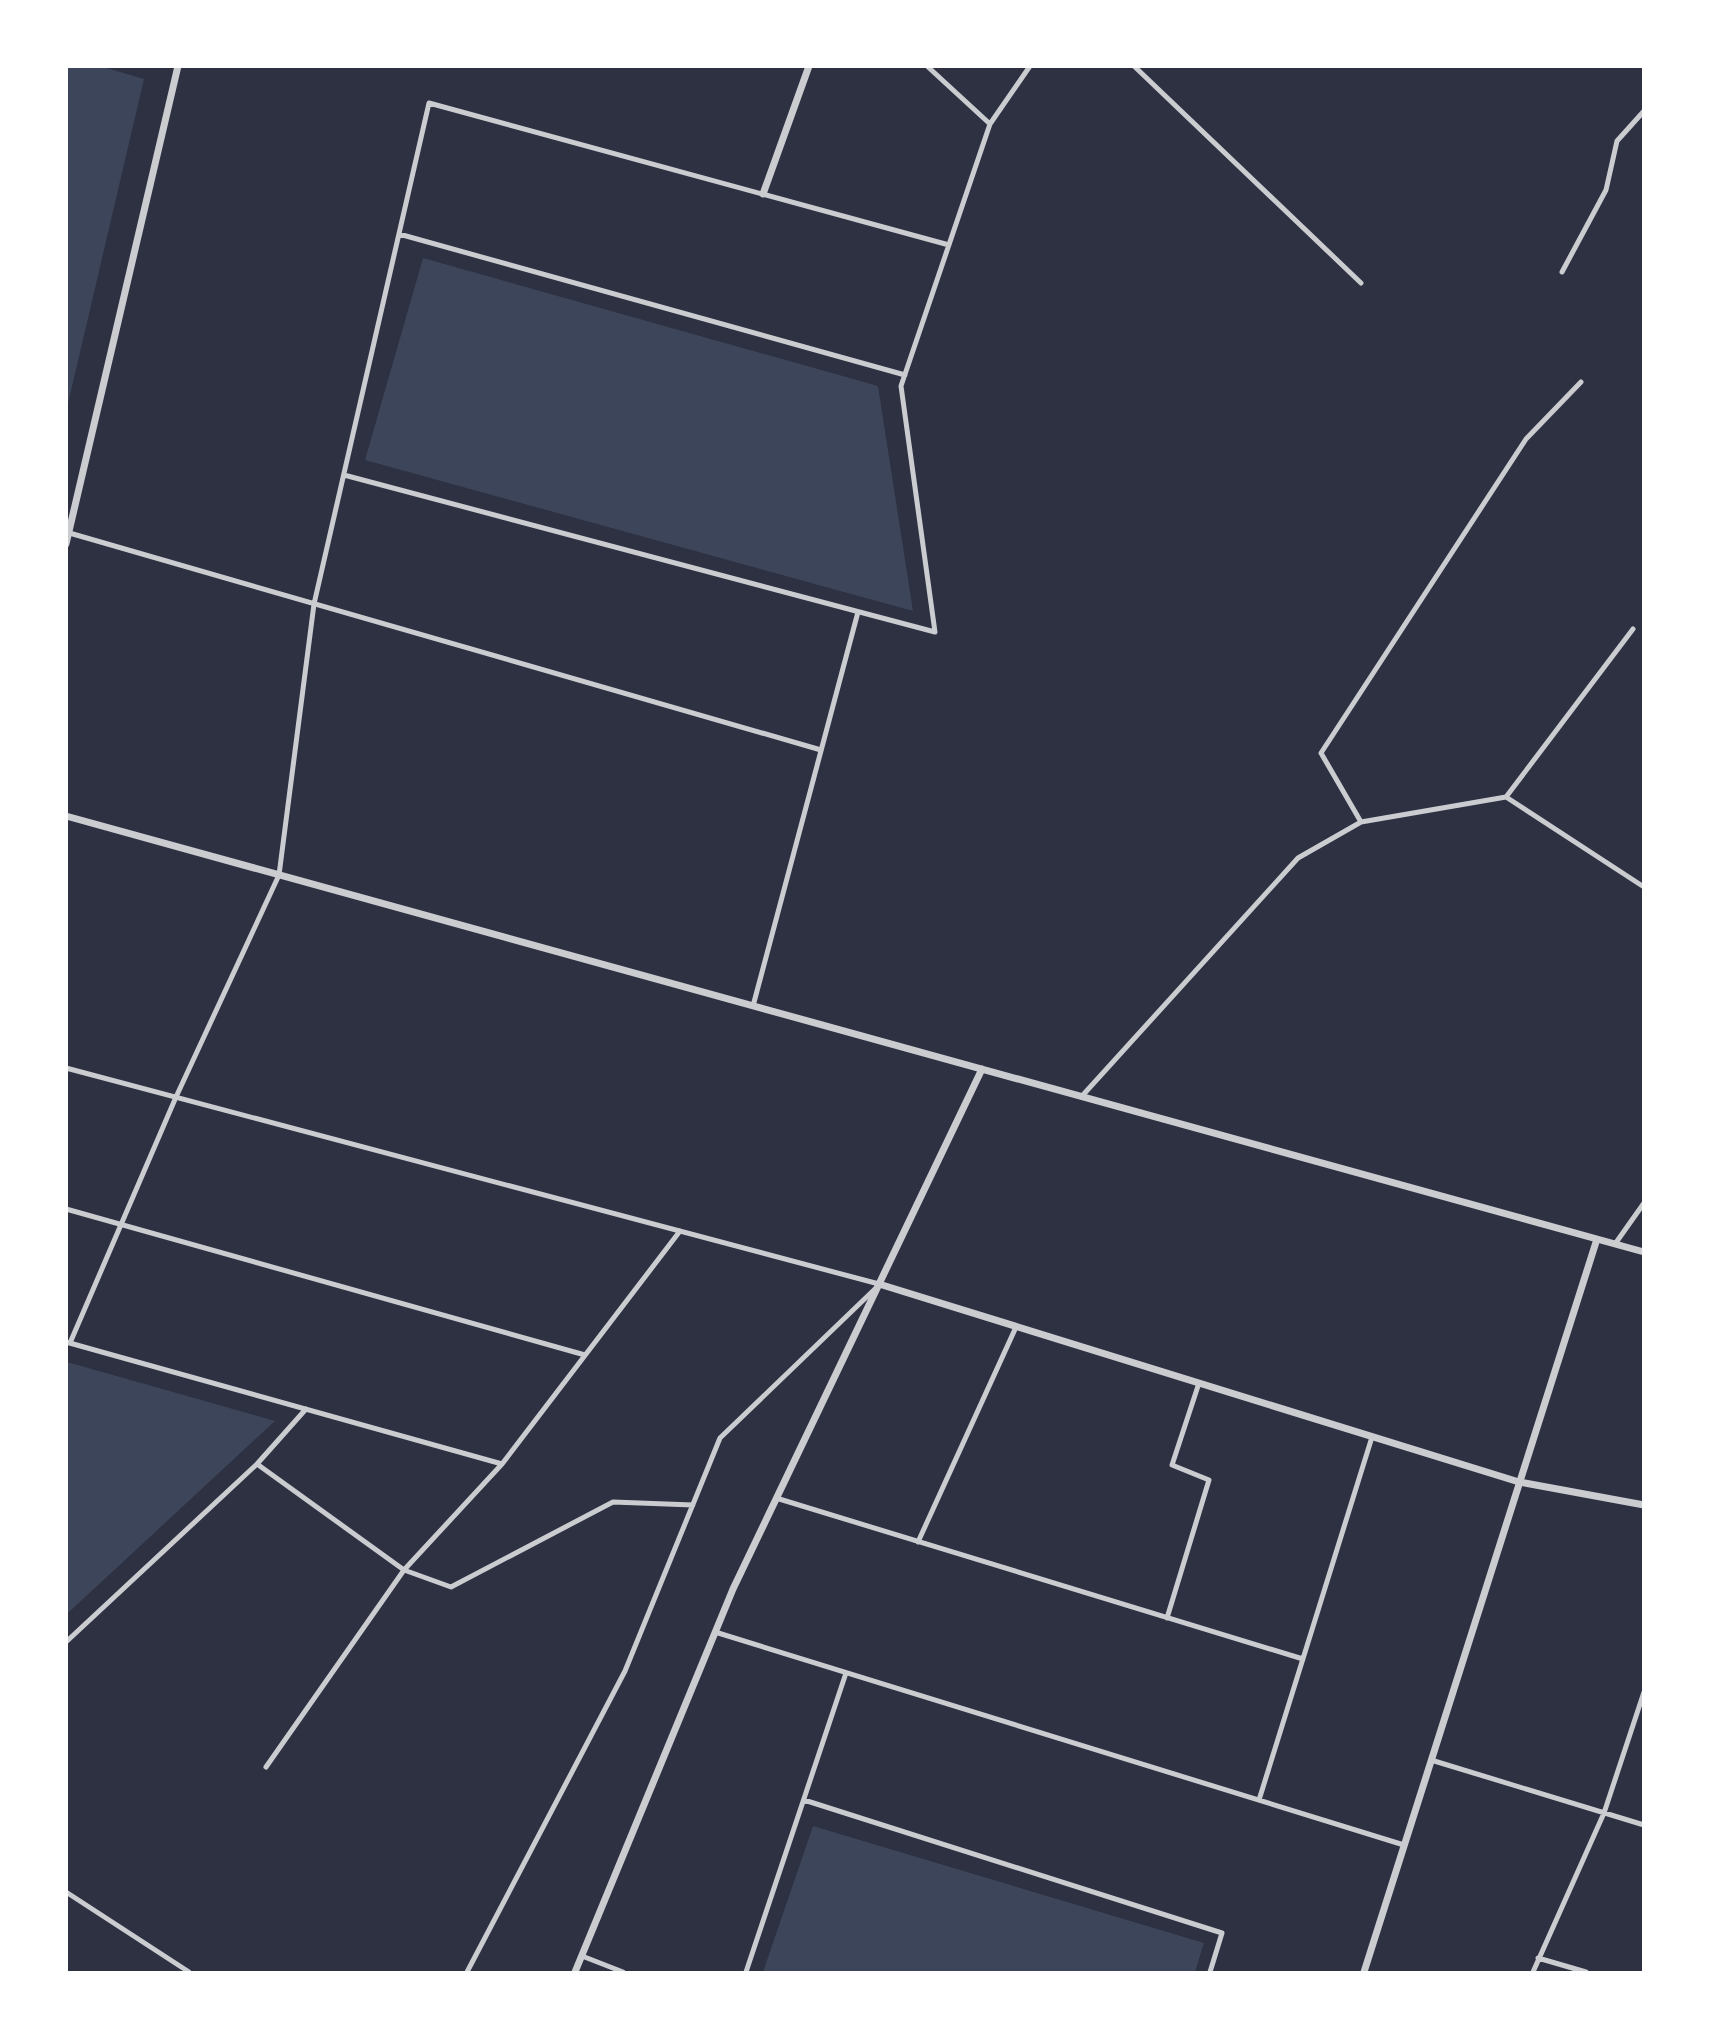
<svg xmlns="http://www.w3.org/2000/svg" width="1710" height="2039" font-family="'DM Sans',sans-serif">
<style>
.green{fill:#3c4559}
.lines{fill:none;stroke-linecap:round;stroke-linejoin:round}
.service{stroke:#caccd0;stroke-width:5}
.minor{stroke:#caccd0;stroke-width:7}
</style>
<rect width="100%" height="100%" fill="#2d3142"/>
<path class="green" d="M 67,66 L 103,67 L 144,79 L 67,408 Z
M 423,258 L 878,386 L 913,611 L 365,460 Z
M 67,1362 L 275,1421 L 69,1612 L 66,1610 Z
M 813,1826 L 1204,1943 L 1195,1972 L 763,1972 Z"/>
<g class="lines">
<path class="service" d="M 1134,66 L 1361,283
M 990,124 L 1030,66
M 399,234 L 905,375
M 1562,272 L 1606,190 L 1617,141 L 1644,111
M 344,475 L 935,632 L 901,386 L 990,124 L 927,66
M 66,532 L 821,750
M 1506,797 L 1633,629
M 1361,822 L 1321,753 L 1526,439 L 1581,382
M 753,1006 L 858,612
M 66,1068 L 879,1284
M 1082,1096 L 1298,858 L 1361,822 L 1506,797 L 1644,887
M 66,1209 L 585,1355
M 1615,1244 L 1644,1203
M 66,1342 L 502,1464
M 70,1343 L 176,1097 L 279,875 L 314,604 L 429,103 L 949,245
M 257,1464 L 404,1570 L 451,1587 L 613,1502 L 693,1505
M 776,1498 L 1303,1659
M 918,1542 L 1016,1327
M 1167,1618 L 1209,1480 L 1172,1465 L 1199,1383
M 715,1632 L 1404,1845
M 66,1642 L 257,1464 L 306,1409
M 1431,1760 L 1644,1825
M 266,1767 L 404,1570 L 502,1464 L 680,1231
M 804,1800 L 1222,1933 L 1210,1972
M 1259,1800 L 1372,1437
M 66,1892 L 189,1972
M 582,1956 L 623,1972
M 1538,1958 L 1586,1972
M 467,1972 L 625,1671 L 720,1438 L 877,1287
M 746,1972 L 846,1673
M 1533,1972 L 1604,1813 L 1644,1692"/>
<path class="minor" d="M 763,194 L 809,66
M 66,544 L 178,66
M 66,816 L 1644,1252
M 879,1284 L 1519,1482 L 1644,1505
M 575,1972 L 733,1589 L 982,1069
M 1364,1972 L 1597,1239"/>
</g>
<rect width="1710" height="2039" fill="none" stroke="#ffffff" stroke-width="136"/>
</svg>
